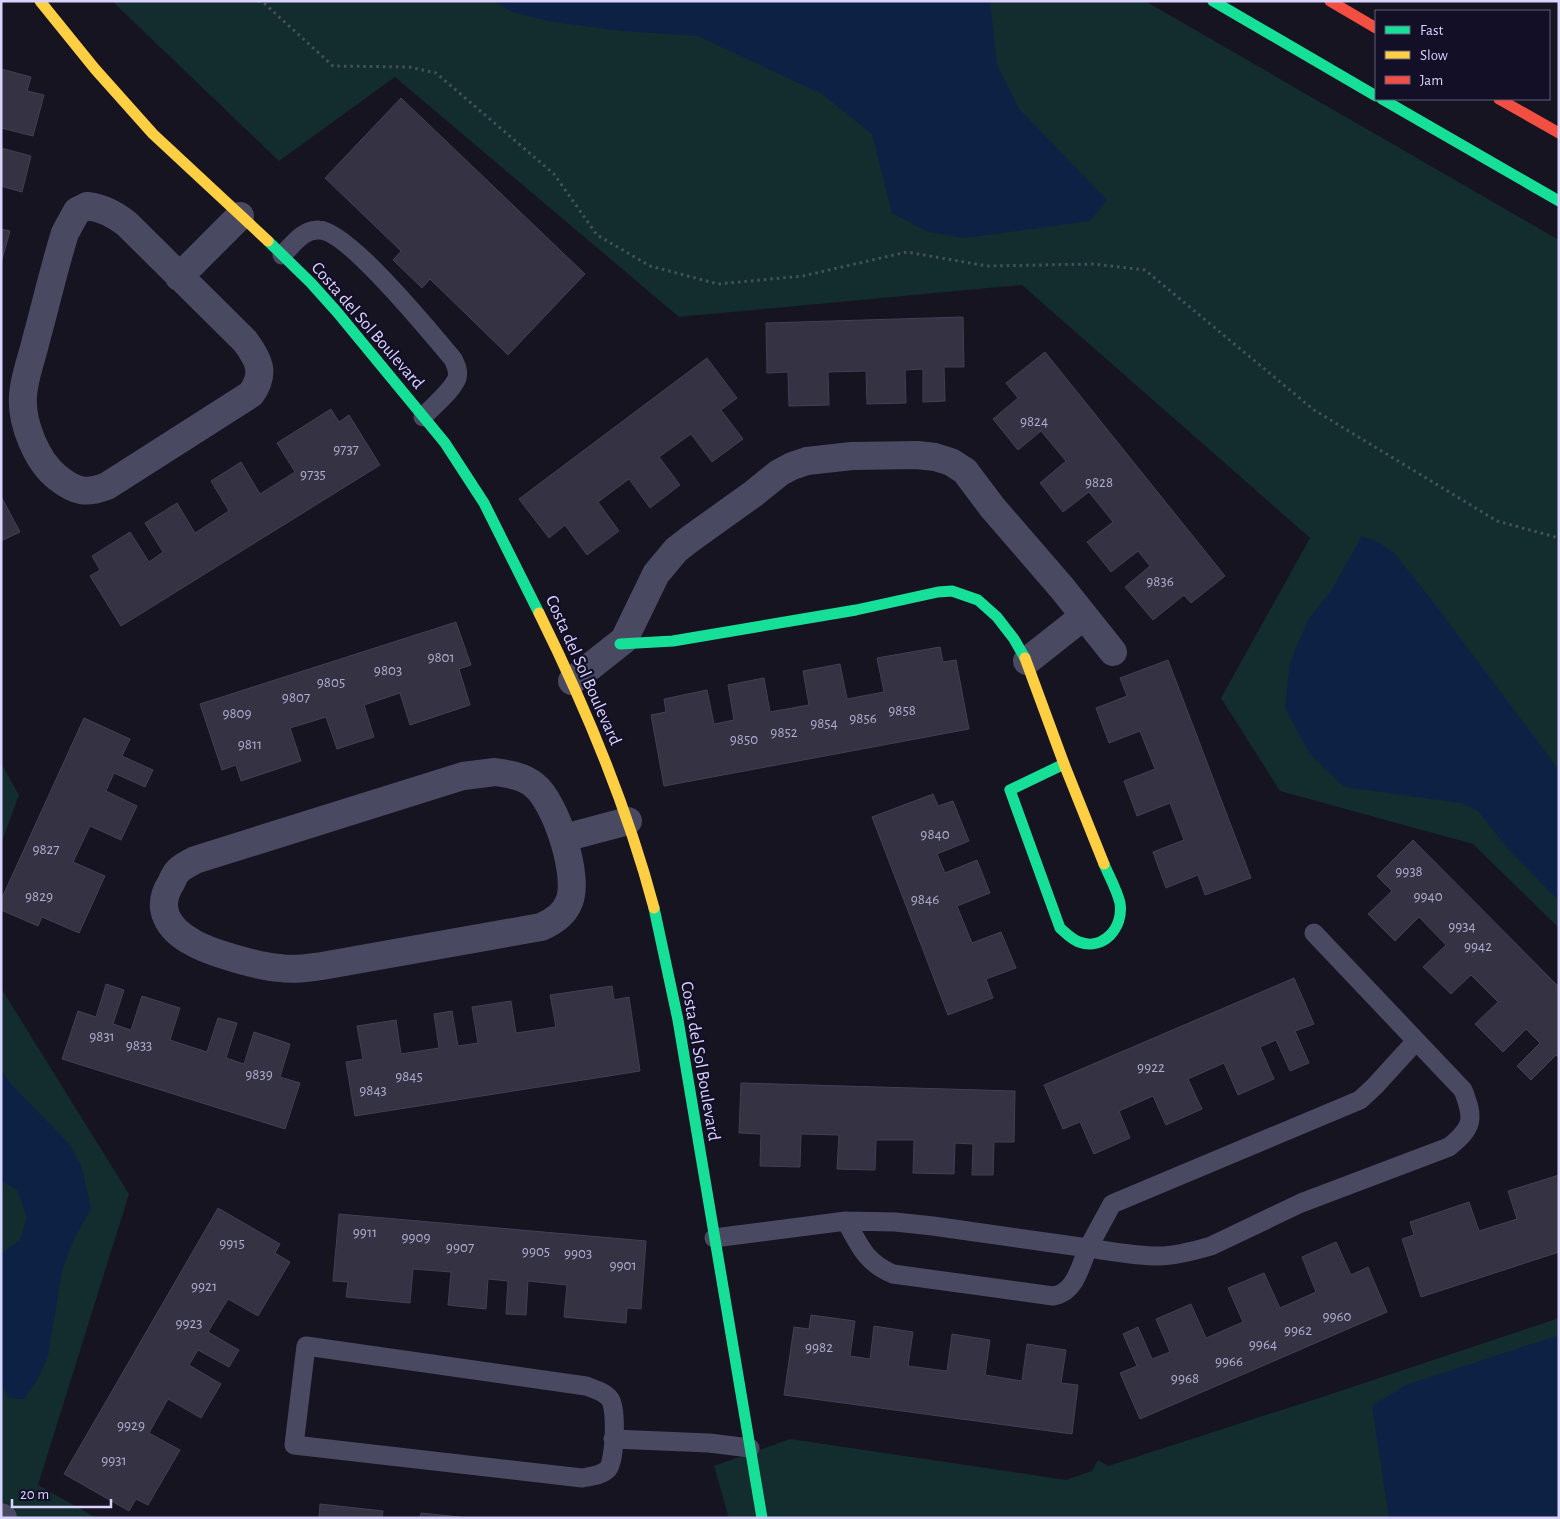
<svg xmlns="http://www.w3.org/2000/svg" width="1560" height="1519" font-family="'Alegreya Sans',sans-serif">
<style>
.green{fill:#132c2d}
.water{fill:#0d2144}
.building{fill:#343243;stroke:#433f54}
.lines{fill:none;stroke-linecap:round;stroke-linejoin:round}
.path{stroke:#44505f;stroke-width:3;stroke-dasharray:2.5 4;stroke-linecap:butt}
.lane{stroke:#4a4962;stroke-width:19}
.street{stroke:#4a4962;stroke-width:28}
.fast{stroke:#16e098;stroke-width:11}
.slow{stroke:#ffcf43;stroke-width:11}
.jam{stroke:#f24e42;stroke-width:11}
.labels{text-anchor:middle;stroke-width:4.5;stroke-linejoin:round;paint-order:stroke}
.number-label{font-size:15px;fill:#b0acd0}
.street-label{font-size:18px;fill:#d9d4ff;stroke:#130f26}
</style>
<rect width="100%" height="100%" fill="#161421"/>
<path class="green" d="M 112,1 L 1145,1 L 1559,240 L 1559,928 L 1473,844 L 1280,791 L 1221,698 L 1310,538 L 1022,285 L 679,317 L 395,77 L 279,161 Z
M 1,763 L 19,795 L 1,844 Z
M 1,988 L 129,1194 L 38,1485 L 97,1518 L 1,1518 Z
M 1559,1318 L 1559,1518 L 729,1518 L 714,1466 L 790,1439 L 1066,1480 L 1092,1471 L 1098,1460 L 1108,1466 L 1322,1397 Z"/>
<path class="water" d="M 493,1 L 990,1 L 997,64 L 1019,109 L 1107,200 L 1090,221 L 965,238 L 928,232 L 892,213 L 872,134 L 822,94 L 698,36 L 622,31 L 548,21 L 513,12 Z
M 1362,536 L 1380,543 L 1395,554 L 1430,598 L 1559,770 L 1559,901 L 1508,849 L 1478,811 L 1461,803 L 1344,787 L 1310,754 L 1285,708 L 1290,662 L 1308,620 L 1331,591 Z
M 1,1069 L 11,1084 L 70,1145 L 82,1168 L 91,1209 L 74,1239 L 62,1271 L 48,1356 L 37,1380 L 24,1399 L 9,1398 L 1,1384 L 1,1254 L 20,1240 L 27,1218 L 17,1190 L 1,1181 Z
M 1559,1335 L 1559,1518 L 1389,1518 L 1372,1406 L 1406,1385 Z"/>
<path class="building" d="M 1,69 L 31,77 L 27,91 L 44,95 L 33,136 L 1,128 Z
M 401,98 L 585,274 L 508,355 L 430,279 L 422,288 L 393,260 L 401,251 L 325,178 Z
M 1,148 L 31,156 L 22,192 L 1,186 Z
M 1,229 L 10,231 L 1,263 Z
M 963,317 L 964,367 L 944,367 L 945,401 L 923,402 L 923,369 L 905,370 L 906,403 L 867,404 L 866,371 L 828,372 L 829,405 L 789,406 L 788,372 L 767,373 L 766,323 Z
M 1045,352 L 1225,576 L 1191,603 L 1184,595 L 1153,620 L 1125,587 L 1150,566 L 1138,551 L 1111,572 L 1087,542 L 1113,522 L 1089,492 L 1063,512 L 1040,483 L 1066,461 L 1041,431 L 1018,450 L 993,419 L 1018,398 L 1006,383 Z
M 707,358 L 737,398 L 721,410 L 743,439 L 712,462 L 691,434 L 659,457 L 680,485 L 650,508 L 629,479 L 598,502 L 619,531 L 587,555 L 565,525 L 549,538 L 519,499 Z
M 331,409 L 339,422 L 349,415 L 380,465 L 121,626 L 90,576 L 100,570 L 92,556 L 130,532 L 149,562 L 163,552 L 145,523 L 177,503 L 195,533 L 229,511 L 211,481 L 241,462 L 260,494 L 295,472 L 277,443 Z
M 1,498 L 2,498 L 20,532 L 1,541 Z
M 456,622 L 471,665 L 459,669 L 470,705 L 410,725 L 400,693 L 364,705 L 374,737 L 337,749 L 326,717 L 290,728 L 301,761 L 241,781 L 236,765 L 222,770 L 200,704 Z
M 940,647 L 943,662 L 956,660 L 969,729 L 664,786 L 651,715 L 666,712 L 664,699 L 707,690 L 714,724 L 734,720 L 728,685 L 764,678 L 770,712 L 809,705 L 803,671 L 840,664 L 847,699 L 884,692 L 877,658 Z
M 1168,660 L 1251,878 L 1205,895 L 1198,875 L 1166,888 L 1153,852 L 1184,840 L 1170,803 L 1137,816 L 1124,781 L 1155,769 L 1140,731 L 1109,743 L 1096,708 L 1127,696 L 1120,678 Z
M 84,718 L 130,739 L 122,756 L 153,770 L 145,787 L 114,773 L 106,791 L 137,806 L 121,840 L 90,826 L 73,862 L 105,876 L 79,933 L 42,917 L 38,926 L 1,910 L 1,900 Z
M 933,794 L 938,806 L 953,801 L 969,841 L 937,854 L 945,873 L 977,860 L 990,893 L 957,906 L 972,943 L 1001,932 L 1016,968 L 986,979 L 993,998 L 948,1015 L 872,817 Z
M 1413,840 L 1559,987 L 1559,1057 L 1556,1055 L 1531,1080 L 1517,1066 L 1540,1043 L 1526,1029 L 1503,1052 L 1475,1024 L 1498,1002 L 1471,975 L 1451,994 L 1423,967 L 1446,945 L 1419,917 L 1395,941 L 1368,914 L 1392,891 L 1377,876 Z
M 1294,978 L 1314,1024 L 1295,1031 L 1309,1063 L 1290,1071 L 1276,1040 L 1260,1047 L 1274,1079 L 1238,1095 L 1224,1063 L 1188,1079 L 1202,1109 L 1166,1125 L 1153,1096 L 1119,1111 L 1130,1138 L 1094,1154 L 1080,1122 L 1063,1129 L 1044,1085 Z
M 106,984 L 124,990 L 113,1024 L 131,1030 L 142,996 L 180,1008 L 170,1040 L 207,1052 L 218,1018 L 237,1023 L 226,1058 L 244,1064 L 254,1032 L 290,1044 L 280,1077 L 300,1083 L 285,1129 L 62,1059 L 78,1011 L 96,1017 Z
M 612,986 L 614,1000 L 629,997 L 640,1071 L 355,1116 L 346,1062 L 363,1059 L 357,1026 L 396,1020 L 401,1054 L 439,1048 L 434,1014 L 452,1011 L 458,1046 L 478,1043 L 472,1007 L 511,1001 L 516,1033 L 556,1027 L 550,995 Z
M 741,1083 L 1015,1091 L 1014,1142 L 994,1142 L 993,1175 L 972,1175 L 973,1144 L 955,1143 L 954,1174 L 913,1173 L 914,1140 L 876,1140 L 875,1170 L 837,1169 L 839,1135 L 801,1134 L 800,1167 L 760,1166 L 761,1134 L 739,1133 Z
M 1559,1175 L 1559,1252 L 1421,1297 L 1402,1239 L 1414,1235 L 1410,1222 L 1469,1202 L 1479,1231 L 1517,1219 L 1508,1191 Z
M 218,1208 L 280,1244 L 275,1253 L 290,1262 L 258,1316 L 228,1299 L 208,1332 L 239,1350 L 229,1367 L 198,1350 L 189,1365 L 221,1384 L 201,1418 L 168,1399 L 149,1433 L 180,1450 L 148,1505 L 136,1499 L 129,1511 L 64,1474 Z
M 339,1214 L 646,1241 L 641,1309 L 627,1308 L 626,1323 L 564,1317 L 567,1285 L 528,1281 L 526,1315 L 506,1314 L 508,1281 L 488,1279 L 486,1309 L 448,1305 L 451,1272 L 413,1269 L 410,1303 L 346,1297 L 348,1282 L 333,1281 Z
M 1336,1242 L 1351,1275 L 1368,1267 L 1387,1312 L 1140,1419 L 1120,1373 L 1137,1366 L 1123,1334 L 1138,1327 L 1152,1359 L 1170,1352 L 1156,1319 L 1191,1304 L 1206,1338 L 1243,1322 L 1228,1288 L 1264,1273 L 1280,1308 L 1316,1292 L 1302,1257 Z
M 811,1315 L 855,1321 L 850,1356 L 870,1359 L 874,1326 L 913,1332 L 908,1366 L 947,1371 L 952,1334 L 990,1340 L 985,1375 L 1022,1381 L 1027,1344 L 1066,1350 L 1061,1383 L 1078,1385 L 1072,1434 L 784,1395 L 794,1327 L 809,1329 Z
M 320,1504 L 383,1511 L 382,1518 L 319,1518 Z
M 421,1513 L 460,1517 L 460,1518 L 420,1518 Z"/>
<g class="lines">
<path class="path" d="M 258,1 L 265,4 L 333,66 L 409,67 L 436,73 L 554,174 L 597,235 L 650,266 L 718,284 L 803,276 L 907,252 L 987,266 L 1094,264 L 1145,270 L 1314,410 L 1497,521 L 1559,538"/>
<path class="lane" d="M 282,255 C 293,245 303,229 319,230 C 347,230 432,334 453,359 C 456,365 459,371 457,378 C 453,390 432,407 423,417
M 846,1221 L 895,1222 L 933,1226 L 1088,1248 L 1112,1204 L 1360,1100 L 1375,1086 L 1416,1041
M 714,1238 L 846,1221 C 859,1245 866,1263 893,1274 L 1053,1296 C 1075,1293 1080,1267 1088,1248 C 1111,1251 1134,1256 1158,1256 C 1176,1256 1194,1251 1211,1246 L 1301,1203 L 1449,1147 C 1474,1127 1474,1118 1463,1090 L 1314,933
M 306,1346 L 586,1386 C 594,1389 605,1392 610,1399 C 617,1409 615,1460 608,1469 C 601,1476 591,1476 582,1478 L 294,1445 Z
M 613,1439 L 709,1443 L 750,1448"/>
<path class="street" d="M 87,206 C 103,208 114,214 127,224 L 245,341 C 259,360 266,373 251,394 L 107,486 C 86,494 76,492 58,478 C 37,462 21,423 23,396 C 24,377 32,358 36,340 C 46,304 54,268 65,233 L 77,211 Z
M 179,277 L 240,216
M 1027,661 L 1084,616
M 572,681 L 624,640 L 656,574 L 676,550 L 690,539 L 753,494 L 779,473 L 792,466 L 807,461 L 852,456 L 917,455 L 935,457 L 951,462 L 965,471 L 992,507 L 1062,588 L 1113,652
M 495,772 C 509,774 523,776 534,785 C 556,802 580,877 569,902 C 564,915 553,922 541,927 L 322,966 C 308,968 294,970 280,968 C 260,967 208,952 192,942 C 168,929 155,908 171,883 C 173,879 175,873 179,870 C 183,866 190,863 195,860 L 463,776 Z
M 564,838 L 628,821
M 1,1517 L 3,1518"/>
<path class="fast" d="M 1213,1 L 1376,96
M 1382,99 L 1559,201
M 268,241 L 311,283 L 337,312 L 445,443 L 484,503 L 539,613
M 620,644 L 673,641 L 856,610 L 938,592 L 952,591 L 978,600 L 997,617 L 1014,639 L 1025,658
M 1064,764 L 1010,790 L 1060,928 C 1066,933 1071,939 1079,942 C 1103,951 1124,928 1120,903 C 1117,890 1109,876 1104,864
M 654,908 L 678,1020 L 762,1518"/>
<path class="slow" d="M 40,1 L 95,69 L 153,134 L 268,241
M 539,613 C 586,708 627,806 654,908
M 1025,658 L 1064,764 L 1104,864"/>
<path class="jam" d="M 1330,1 L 1376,28
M 1499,99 L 1559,133"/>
</g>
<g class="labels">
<g class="number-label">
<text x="1034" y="426">9824</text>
<text x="346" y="454">9737</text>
<text x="313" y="479">9735</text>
<text x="1099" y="487">9828</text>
<text x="1160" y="586">9836</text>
<text x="441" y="662">9801</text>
<text x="388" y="675">9803</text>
<text x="331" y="687">9805</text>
<text x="296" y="702">9807</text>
<text x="902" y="715">9858</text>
<text x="237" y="718">9809</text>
<text x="863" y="723">9856</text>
<text x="824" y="728">9854</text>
<text x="784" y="737">9852</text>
<text x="744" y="744">9850</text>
<text x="250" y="749">9811</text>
<text x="935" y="839">9840</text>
<text x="46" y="854">9827</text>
<text x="1409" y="876">9938</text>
<text x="39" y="901">9829</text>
<text x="1428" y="901">9940</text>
<text x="925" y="904">9846</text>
<text x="1462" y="931">9934</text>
<text x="1478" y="951">9942</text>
<text x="102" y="1041">9831</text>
<text x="139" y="1050">9833</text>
<text x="1151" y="1072">9922</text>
<text x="259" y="1079">9839</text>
<text x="409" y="1081">9845</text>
<text x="373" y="1095">9843</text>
<text x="365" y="1237">9911</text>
<text x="416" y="1242">9909</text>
<text x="232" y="1248">9915</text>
<text x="460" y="1252">9907</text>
<text x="536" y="1256">9905</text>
<text x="578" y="1258">9903</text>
<text x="623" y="1270">9901</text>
<text x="204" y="1291">9921</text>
<text x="1337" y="1321">9960</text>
<text x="189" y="1328">9923</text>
<text x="1298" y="1335">9962</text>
<text x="1263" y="1349">9964</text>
<text x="819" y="1352">9982</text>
<text x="1229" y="1366">9966</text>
<text x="1185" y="1383">9968</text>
<text x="131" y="1430">9929</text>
<text x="114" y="1465">9931</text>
</g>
<g class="street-label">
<text transform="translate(368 325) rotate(49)" y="6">Costa del Sol Boulevard</text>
<text transform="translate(584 670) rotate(66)" y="6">Costa del Sol Boulevard</text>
<text transform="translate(701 1061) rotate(80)" y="6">Costa del Sol Boulevard</text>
</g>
</g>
<rect width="1560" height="1519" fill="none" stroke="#d9d4ff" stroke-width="5"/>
<rect x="1375" y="10" width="175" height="90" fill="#130f26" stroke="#625e7d"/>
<rect x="1385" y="26" width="25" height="8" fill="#16e098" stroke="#625e7d"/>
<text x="1420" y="35" font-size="15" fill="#d9d4ff">Fast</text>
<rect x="1385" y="51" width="25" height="8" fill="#ffcf43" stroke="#625e7d"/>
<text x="1420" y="60" font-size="15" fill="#d9d4ff">Slow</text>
<rect x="1385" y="76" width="25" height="8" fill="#f24e42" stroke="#625e7d"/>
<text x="1420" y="85" font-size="15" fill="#d9d4ff">Jam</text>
<path d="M12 1499v8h99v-8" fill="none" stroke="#d9d4ff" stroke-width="2.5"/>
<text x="20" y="1499" font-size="15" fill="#d9d4ff" stroke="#130f26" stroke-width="4" paint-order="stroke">20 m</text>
</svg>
